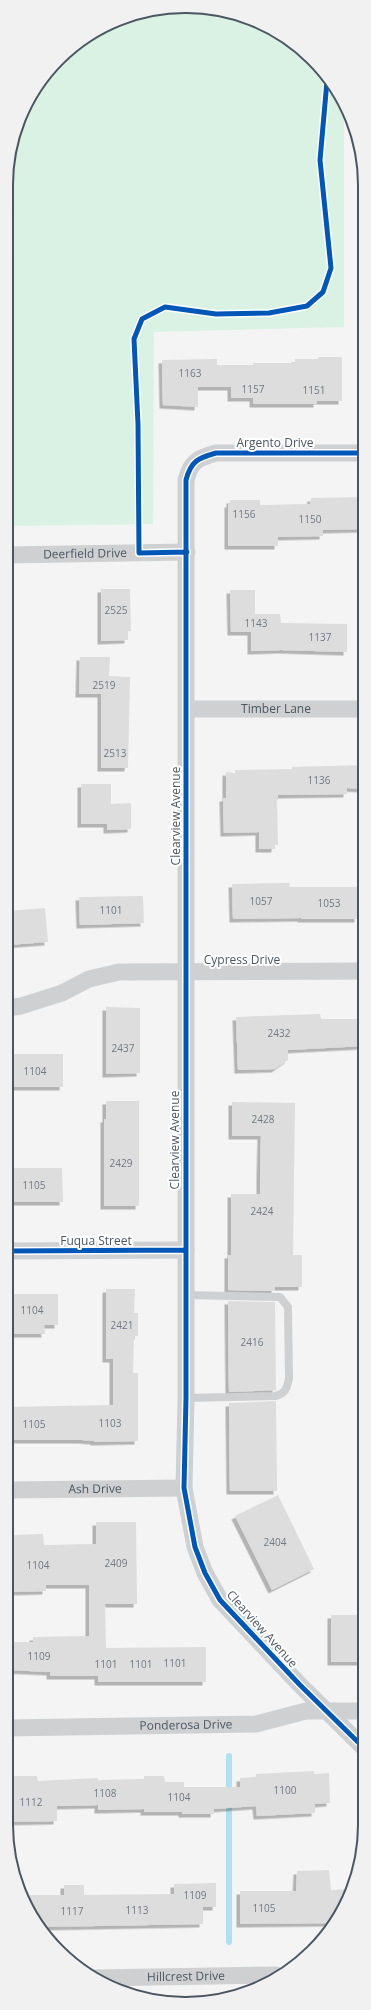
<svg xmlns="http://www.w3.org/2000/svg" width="371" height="2010" font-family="'Open Sans',sans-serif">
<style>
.green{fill:#d9f2e3}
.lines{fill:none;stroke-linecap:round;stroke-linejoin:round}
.stream{stroke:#aee2f0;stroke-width:6}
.building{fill:#ddddde;filter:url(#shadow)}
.service{stroke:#ced0d2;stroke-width:8}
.minor{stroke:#ced0d2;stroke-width:17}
.cycleway-casing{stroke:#fff;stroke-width:8}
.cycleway{stroke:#0057b8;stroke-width:5}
.labels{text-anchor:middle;stroke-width:4;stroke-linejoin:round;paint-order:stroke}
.number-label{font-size:10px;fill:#707881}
.street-label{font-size:12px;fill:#4a5661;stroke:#fff}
.rim{fill:none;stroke:#4a5661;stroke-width:2}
</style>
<defs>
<filter id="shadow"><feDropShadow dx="-3.5" dy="3.5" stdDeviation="0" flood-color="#0004"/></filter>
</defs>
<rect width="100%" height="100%" fill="#f4f4f4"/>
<path class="green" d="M 209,8 L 265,24 L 313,59 L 344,106 L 344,327 L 154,332 L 153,524 L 7,526 L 8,162 L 30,96 L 76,43 L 139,12 Z"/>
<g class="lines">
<path class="stream" d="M 229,1756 L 229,1942"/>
</g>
<path class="building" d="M 318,357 L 342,357 L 342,401 L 317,401 L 317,404 L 253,404 L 253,398 L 231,398 L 231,387 L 198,387 L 198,407 L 163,405 L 162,360 L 217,359 L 217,365 L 253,365 L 253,363 L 295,363 L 295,359 L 318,359 Z
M 364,497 L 364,529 L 323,530 L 323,536 L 278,537 L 278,546 L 228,546 L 228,504 L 230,504 L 230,500 L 260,500 L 260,505 L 310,504 L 311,498 Z
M 101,589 L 130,589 L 131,631 L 128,631 L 128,640 L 101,641 Z
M 230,590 L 255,590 L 255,614 L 280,614 L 281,623 L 347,624 L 347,652 L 281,650 L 251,651 L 251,632 L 231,632 Z
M 80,657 L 110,657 L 109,676 L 130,677 L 128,768 L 101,768 L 101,694 L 79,694 Z
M 364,765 L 364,789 L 347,788 L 347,794 L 278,795 L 278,800 L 277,800 L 278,845 L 275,845 L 275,849 L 259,849 L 259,832 L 224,833 L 223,798 L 226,798 L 226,772 L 235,773 L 235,770 L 292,769 L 292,767 Z
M 81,784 L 111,784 L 111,804 L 131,803 L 131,829 L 107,830 L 107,824 L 81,824 Z
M 289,883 L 290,887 L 357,887 L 358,919 L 301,919 L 301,918 L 233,919 L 232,884 Z
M 143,896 L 144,923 L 80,925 L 79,897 Z
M 45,908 L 48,942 L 7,945 L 7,911 Z
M 106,1007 L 140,1008 L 140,1073 L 106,1074 Z
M 320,1014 L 321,1019 L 364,1019 L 364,1046 L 288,1050 L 288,1060 L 275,1069 L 238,1070 L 236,1017 Z
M 7,1054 L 63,1054 L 63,1087 L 7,1087 Z
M 106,1101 L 139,1101 L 139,1206 L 104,1206 L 104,1119 L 106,1119 Z
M 232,1102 L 295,1103 L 293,1255 L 302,1255 L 302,1287 L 275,1287 L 275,1291 L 228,1290 L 228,1255 L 231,1255 L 231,1194 L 260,1194 L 260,1175 L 261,1136 L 232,1136 Z
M 7,1168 L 62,1168 L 63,1202 L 7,1202 Z
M 106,1289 L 135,1289 L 134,1313 L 138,1313 L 138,1336 L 134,1336 L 133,1373 L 138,1373 L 138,1441 L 94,1442 L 94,1441 L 82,1440 L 6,1440 L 6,1407 L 113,1405 L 113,1359 L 106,1359 Z
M 6,1294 L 58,1294 L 58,1325 L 44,1325 L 45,1334 L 10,1334 L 10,1326 L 6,1326 Z
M 228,1301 L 275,1302 L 276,1390 L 229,1392 Z
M 276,1401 L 277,1491 L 230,1491 L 229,1403 Z
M 278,1495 L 314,1569 L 272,1590 L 235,1516 Z
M 96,1522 L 136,1522 L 137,1604 L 105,1604 L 106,1648 L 206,1647 L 206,1682 L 98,1682 L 98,1676 L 50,1676 L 50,1672 L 8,1670 L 7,1642 L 33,1642 L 33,1637 L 89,1636 L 89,1585 L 46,1585 L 46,1591 L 13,1592 L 12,1585 L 6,1585 L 6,1546 L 14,1546 L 13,1535 L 43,1534 L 44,1545 L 96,1544 Z
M 331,1615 L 364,1615 L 364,1662 L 331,1662 Z
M 314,1771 L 314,1774 L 329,1773 L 330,1803 L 315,1804 L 315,1813 L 257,1816 L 256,1806 L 214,1809 L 214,1814 L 182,1814 L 182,1812 L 144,1812 L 144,1809 L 98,1810 L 98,1805 L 57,1806 L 57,1821 L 6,1822 L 6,1776 L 37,1776 L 38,1781 L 98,1778 L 98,1780 L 144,1779 L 144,1776 L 164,1776 L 165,1782 L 184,1782 L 184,1787 L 240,1787 L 240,1778 L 256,1777 L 256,1774 Z
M 329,1870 L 331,1890 L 350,1889 L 341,1914 L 334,1923 L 240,1924 L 240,1891 L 296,1891 L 297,1871 Z
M 216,1883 L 216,1907 L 203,1907 L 203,1924 L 42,1927 L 21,1895 L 64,1895 L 64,1885 L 84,1885 L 84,1895 L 174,1894 L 174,1884 Z"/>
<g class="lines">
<path class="service" d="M 185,1295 L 280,1297 L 288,1307 L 289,1378 C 287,1389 285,1394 275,1396 L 186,1398"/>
<g class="minor">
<path id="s1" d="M 7,555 L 187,552"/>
<path id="s2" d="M 187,709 L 364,709"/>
<path d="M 7,1008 L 21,1006 L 62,993 L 89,979 L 119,972 L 364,971"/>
<path d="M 7,1251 L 186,1250"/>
<path id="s3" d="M 6,1490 L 184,1488"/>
<path id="s4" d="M 6,1728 L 256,1724 L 306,1711 L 364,1711"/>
<path d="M 364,1748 L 300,1685 L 220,1600 L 205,1573 L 195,1547 L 184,1488 L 186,1398 L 186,480 C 191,461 198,458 216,453 L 364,453"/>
<path id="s5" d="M 95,1978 L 276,1975"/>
</g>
<defs>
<path id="cycleway" d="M 187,552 L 139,553 L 138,424 L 134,339 L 142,319 L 165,307 L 216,314 L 269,313 L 307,306 L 323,292 L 331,268 L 320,160 L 327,81
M 7,1251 L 186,1250
M 364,1748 L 300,1685 L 220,1600 L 205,1573 L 195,1547 L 184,1488 L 186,1398 L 186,480 C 191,461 198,458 216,453 L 364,453"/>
</defs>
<use href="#cycleway" class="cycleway-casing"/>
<use href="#cycleway" class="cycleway"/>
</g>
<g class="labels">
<g class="number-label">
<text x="190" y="377">1163</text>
<text x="253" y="393">1157</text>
<text x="314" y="394">1151</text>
<text x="244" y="518">1156</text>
<text x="310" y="523">1150</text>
<text x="116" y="614">2525</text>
<text x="256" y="627">1143</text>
<text x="320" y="641">1137</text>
<text x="104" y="689">2519</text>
<text x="115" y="757">2513</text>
<text x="319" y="784">1136</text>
<text x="261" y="905">1057</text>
<text x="329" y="907">1053</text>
<text x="111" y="914">1101</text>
<text x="279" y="1037">2432</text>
<text x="123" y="1052">2437</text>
<text x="35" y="1075">1104</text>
<text x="263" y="1123">2428</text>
<text x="121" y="1167">2429</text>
<text x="34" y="1189">1105</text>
<text x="262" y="1215">2424</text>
<text x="32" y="1314">1104</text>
<text x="122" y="1329">2421</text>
<text x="252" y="1346">2416</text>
<text x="110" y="1427">1103</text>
<text x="34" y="1428">1105</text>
<text x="275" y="1546">2404</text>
<text x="116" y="1567">2409</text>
<text x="38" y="1569">1104</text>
<text x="39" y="1660">1109</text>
<text x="175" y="1667">1101</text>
<text x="106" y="1668">1101</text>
<text x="141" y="1668">1101</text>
<text x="285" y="1794">1100</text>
<text x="105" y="1797">1108</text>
<text x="179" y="1801">1104</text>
<text x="31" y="1806">1112</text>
<text x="195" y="1899">1109</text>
<text x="264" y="1912">1105</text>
<text x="137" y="1914">1113</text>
<text x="72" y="1915">1117</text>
</g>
<g class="street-label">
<text x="275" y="447">Argento Drive</text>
<text dy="4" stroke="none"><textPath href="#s1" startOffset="78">Deerfield Drive</textPath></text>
<text dy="4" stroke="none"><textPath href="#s2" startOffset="89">Timber Lane</textPath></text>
<text transform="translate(176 816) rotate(-90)" y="4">Clearview Avenue</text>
<text x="242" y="964">Cypress Drive</text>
<text transform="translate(175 1140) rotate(-90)" y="4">Clearview Avenue</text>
<text x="96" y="1245">Fuqua Street</text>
<text dy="4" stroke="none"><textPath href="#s3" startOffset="89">Ash Drive</textPath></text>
<text transform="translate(262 1629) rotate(48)" y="4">Clearview Avenue</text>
<text dy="4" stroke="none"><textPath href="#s4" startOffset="180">Ponderosa Drive</textPath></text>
<text dy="4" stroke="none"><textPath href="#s5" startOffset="91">Hillcrest Drive</textPath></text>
</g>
</g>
<path d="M0 0H371V2010H0ZM185 13H186A172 172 0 0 1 358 185V1825A172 172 0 0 1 186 1997H185A172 172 0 0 1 13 1825V185A172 172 0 0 1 185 13Z" fill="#f1f1f2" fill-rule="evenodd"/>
<path class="rim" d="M185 13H186A172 172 0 0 1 358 185V1825A172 172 0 0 1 186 1997H185A172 172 0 0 1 13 1825V185A172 172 0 0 1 185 13Z"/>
</svg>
